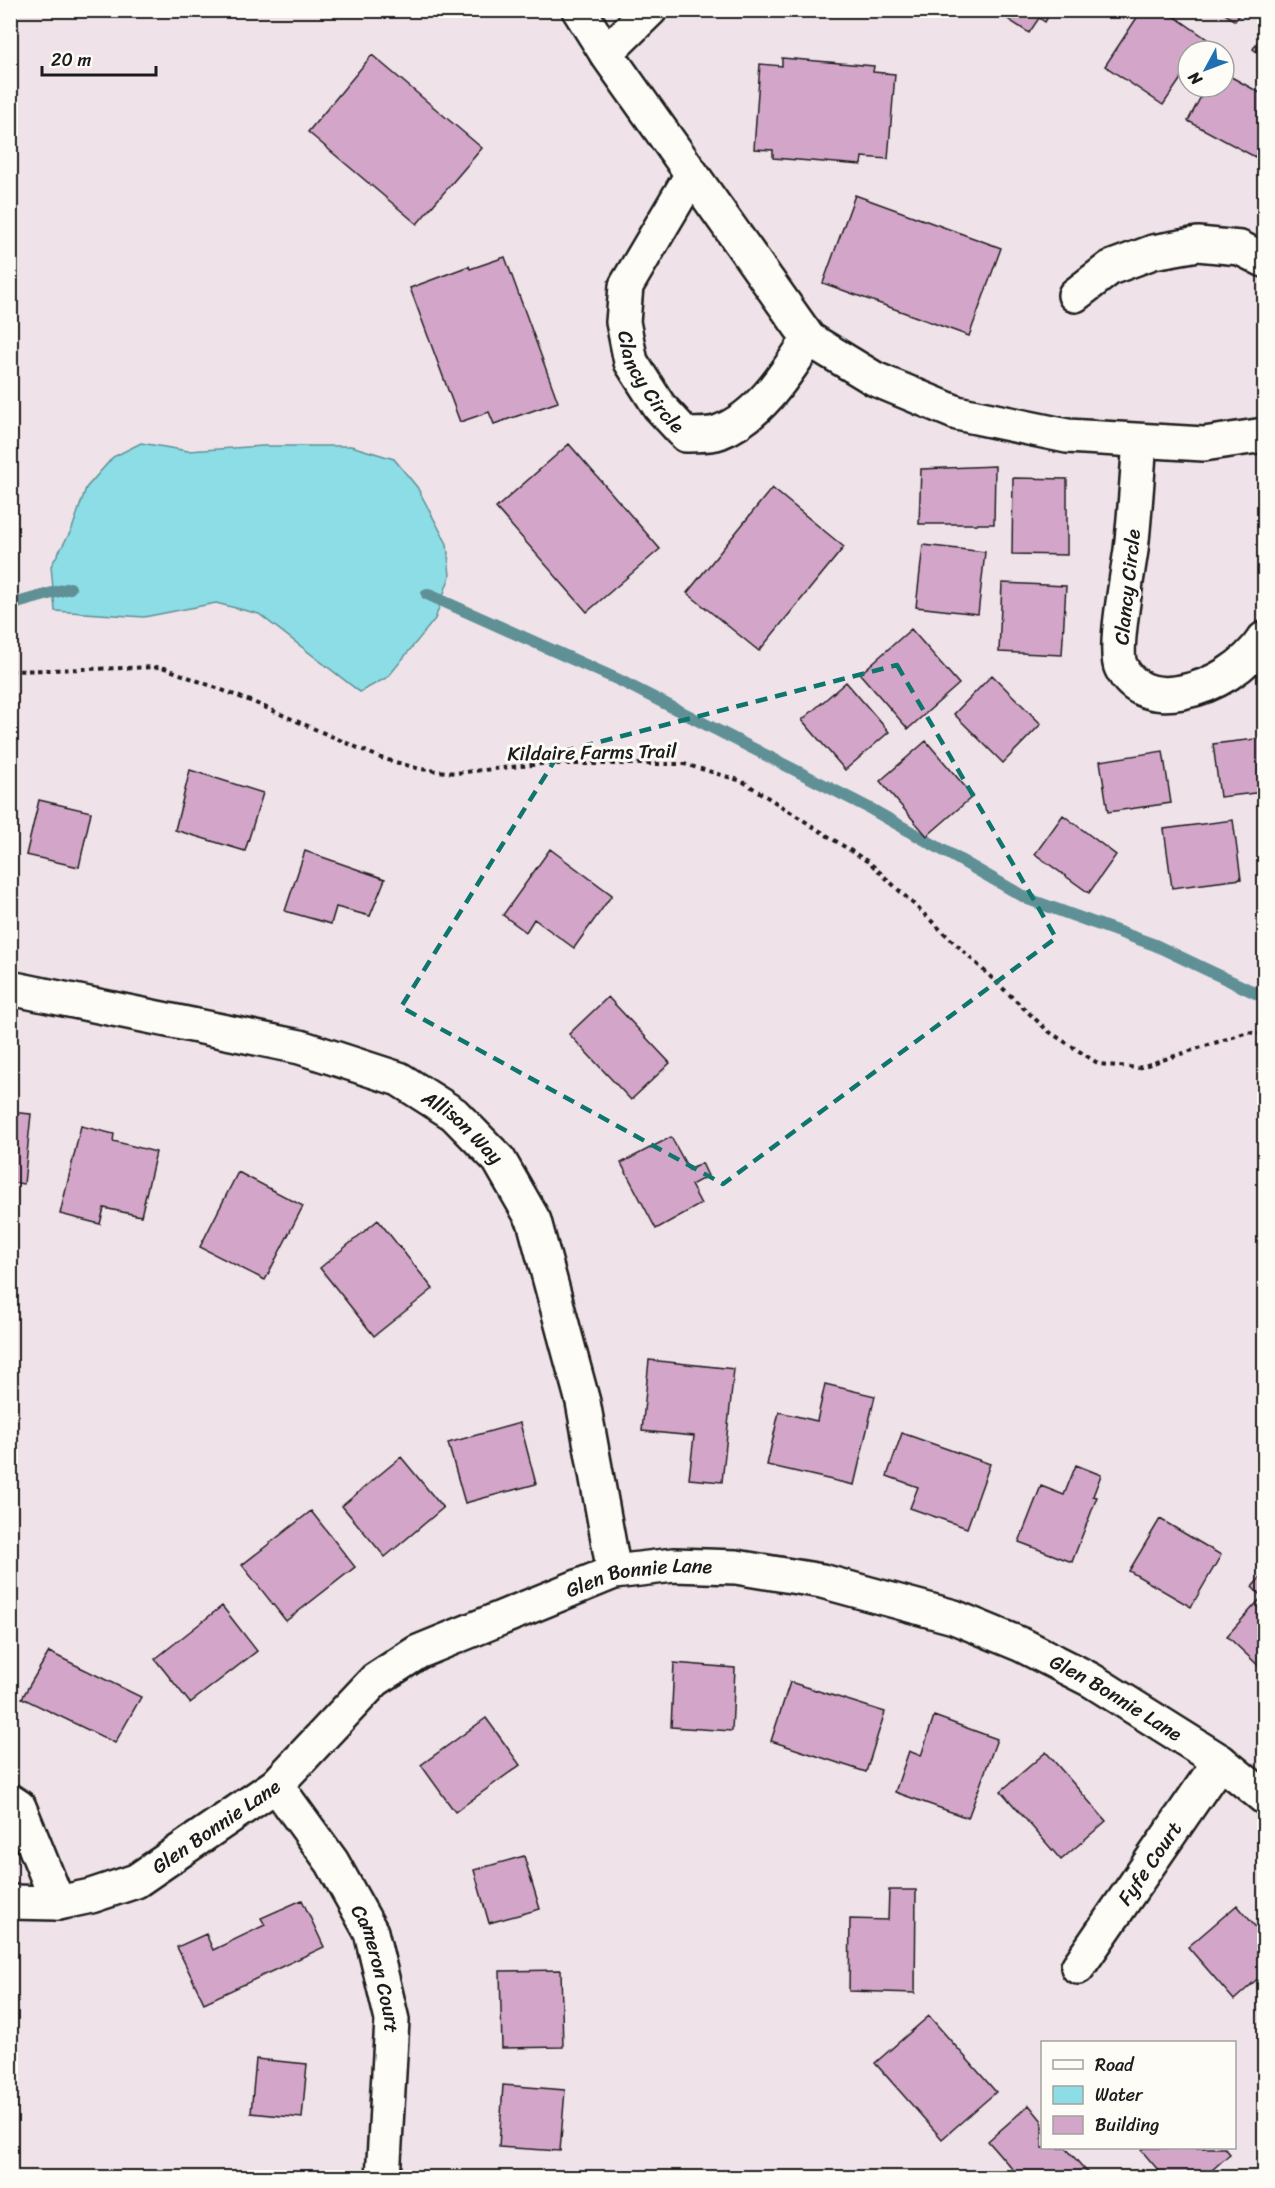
<svg xmlns="http://www.w3.org/2000/svg" width="1275" height="2188" font-family="Sriracha,sans-serif">
<style>
.water{fill:#8cdde6;stroke:#5f9095;stroke-width:1.5}
.lines{fill:none;stroke-linecap:round;stroke-linejoin:round}
.stream{stroke:#5f9095;stroke-width:12}
.building{fill:#d3a6c9;stroke:#1c1c1c;stroke-width:1.5}
.minor-casing{stroke:#1c1c1c;stroke-width:38}
.path{stroke:#1c1c1c;stroke-width:4;stroke-dasharray:4.5 4.5;stroke-linecap:butt}
.minor{stroke:#fdfcf7;stroke-width:33}
.marked{fill:none;stroke:#0f766e;stroke-width:4.5;stroke-dasharray:12 8;stroke-linejoin:round}
.labels{text-anchor:middle;stroke-width:6;stroke-linejoin:round;paint-order:stroke}
.street-label{font-size:20px;fill:#1c1c1c;stroke:#fdfcf7}
</style>
<rect width="100%" height="100%" fill="#f0e2e9"/>
<filter id="ink" filterUnits="userSpaceOnUse"><feTurbulence type="fractalNoise" baseFrequency=".0167" numOctaves="2"/><feDisplacementMap in="SourceGraphic" scale="12" xChannelSelector="R" yChannelSelector="G"/><feConvolveMatrix kernelMatrix="1 2 1 2 8 2 1 2 1" color-interpolation-filters="sRGB"/></filter>
<g filter="url(#ink)">
<path class="water" d="M 141,443 L 188,451 L 264,446 L 351,446 L 394,459 L 417,487 L 447,544 L 450,576 L 435,619 L 388,677 L 360,692 L 259,614 L 216,603 L 144,617 L 55,611 L 51,566 L 72,529 L 86,488 L 113,457 Z"/>
<g class="lines">
<path class="stream" d="M 427,594 L 619,680 L 871,809 L 1028,899 L 1155,945 L 1264,997
M 10,605 L 70,588"/>
</g>
<path class="building" d="M 994,10 L 1052,10 L 1045,22 L 1039,18 L 1029,33 Z
M 1142,10 L 1165,10 L 1207,39 L 1199,51 L 1188,51 L 1188,68 L 1163,105 L 1105,66 Z
M 1219,10 L 1242,10 L 1235,21 Z
M 1264,31 L 1264,57 L 1253,49 Z
M 372,55 L 482,148 L 417,224 L 308,132 Z
M 782,58 L 874,66 L 873,72 L 895,74 L 888,159 L 862,157 L 861,165 L 773,158 L 773,150 L 754,149 L 760,64 L 782,66 Z
M 1224,73 L 1264,95 L 1264,138 L 1255,157 L 1188,121 L 1206,87 L 1224,87 Z
M 855,195 L 1001,248 L 969,336 L 823,283 Z
M 505,257 L 558,402 L 494,424 L 489,412 L 460,422 L 410,288 L 469,266 L 470,269 Z
M 569,444 L 660,549 L 587,612 L 496,508 Z
M 995,466 L 994,524 L 919,524 L 921,469 Z
M 1013,478 L 1067,479 L 1067,555 L 1012,554 Z
M 772,488 L 844,547 L 759,651 L 687,593 Z
M 923,545 L 985,552 L 978,614 L 916,607 Z
M 1002,583 L 1066,586 L 1062,655 L 999,652 Z
M 911,629 L 959,684 L 908,729 L 860,674 Z
M 992,675 L 1041,724 L 1003,763 L 954,714 Z
M 846,682 L 889,732 L 845,770 L 802,720 Z
M 1264,738 L 1264,792 L 1220,797 L 1213,744 Z
M 926,741 L 973,796 L 927,836 L 880,781 Z
M 1163,751 L 1171,803 L 1108,812 L 1100,761 Z
M 190,770 L 263,793 L 245,851 L 175,830 Z
M 39,800 L 91,812 L 79,867 L 26,855 Z
M 1063,815 L 1116,855 L 1089,893 L 1035,854 Z
M 1233,820 L 1241,879 L 1172,888 L 1164,829 Z
M 550,849 L 612,895 L 574,948 L 534,919 L 526,932 L 503,915 Z
M 305,851 L 385,879 L 370,916 L 336,907 L 331,924 L 285,911 Z
M 608,997 L 670,1063 L 631,1100 L 569,1034 Z
M 10,1112 L 31,1114 L 24,1184 L 10,1182 Z
M 81,1126 L 114,1134 L 113,1141 L 156,1152 L 141,1216 L 104,1208 L 100,1224 L 60,1214 Z
M 671,1137 L 689,1170 L 702,1163 L 708,1176 L 691,1185 L 701,1204 L 656,1229 L 621,1163 Z
M 238,1172 L 303,1206 L 265,1280 L 200,1247 Z
M 378,1220 L 433,1289 L 374,1336 L 320,1268 Z
M 649,1360 L 734,1369 L 722,1482 L 689,1479 L 694,1436 L 642,1431 Z
M 825,1384 L 875,1396 L 854,1485 L 767,1465 L 779,1412 L 817,1421 Z
M 520,1423 L 536,1484 L 465,1503 L 448,1443 Z
M 902,1433 L 990,1464 L 967,1528 L 910,1508 L 918,1487 L 887,1476 Z
M 401,1457 L 443,1508 L 385,1557 L 342,1506 Z
M 1076,1465 L 1101,1475 L 1093,1496 L 1097,1497 L 1072,1562 L 1019,1542 L 1041,1486 L 1064,1495 Z
M 311,1511 L 355,1567 L 286,1621 L 242,1565 Z
M 1160,1519 L 1221,1555 L 1191,1607 L 1129,1571 Z
M 1264,1573 L 1264,1671 L 1227,1636 L 1262,1597 L 1252,1587 Z
M 222,1606 L 257,1651 L 190,1703 L 155,1659 Z
M 49,1652 L 141,1697 L 115,1743 L 22,1698 Z
M 674,1663 L 735,1668 L 732,1731 L 671,1727 Z
M 790,1682 L 885,1712 L 866,1772 L 771,1741 Z
M 934,1716 L 997,1739 L 968,1818 L 895,1792 L 909,1751 L 921,1756 Z
M 486,1718 L 520,1765 L 455,1812 L 421,1765 Z
M 1046,1752 L 1106,1821 L 1061,1860 L 1001,1791 Z
M 524,1856 L 540,1909 L 489,1923 L 474,1870 Z
M 889,1890 L 916,1890 L 915,1993 L 849,1991 L 850,1919 L 888,1920 Z
M 302,1900 L 324,1947 L 204,2003 L 177,1947 L 206,1934 L 213,1950 L 265,1925 L 261,1918 Z
M 1237,1905 L 1264,1937 L 1264,1973 L 1234,2000 L 1188,1947 Z
M 561,1970 L 563,2047 L 502,2048 L 500,1971 Z
M 929,2016 L 996,2092 L 942,2139 L 875,2063 Z
M 256,2059 L 307,2064 L 302,2118 L 251,2113 Z
M 503,2085 L 565,2090 L 560,2151 L 499,2147 Z
M 1029,2105 L 1042,2121 L 1042,2148 L 1066,2148 L 1092,2178 L 1020,2178 L 988,2141 Z
M 1144,2148 L 1225,2148 L 1230,2154 L 1203,2178 L 1165,2178 L 1141,2150 Z
M 470,2173 L 505,2178 L 469,2178 Z"/>
<g class="lines">
<defs>
<g id="minor">
<path d="M 579,10 L 606,53"/>
<path d="M 650,10 L 606,53 L 809,339 L 875,379 L 957,413 L 1067,436 L 1204,444 L 1264,435"/>
<path id="s1" d="M 691,176 L 626,286 L 623,322 L 631,362 L 659,406 L 686,435 C 696,434 709,436 719,432 C 759,417 786,374 809,339"/>
<path d="M 1075,295 L 1110,268 L 1153,252 L 1198,244 L 1240,248 L 1264,260"/>
<path d="M 1140,441 C 1137,478 1135,514 1131,550 C 1128,572 1113,651 1121,667 C 1133,692 1157,697 1182,692 C 1214,686 1246,666 1264,639"/>
<path id="s2" d="M 10,988 L 300,1047 L 399,1079 L 454,1114 L 499,1160 L 534,1221 L 583,1402 L 614,1572"/>
<path id="s3" d="M 276,1785 L 332,1862 L 371,1932 L 392,2020 L 383,2178"/>
<path d="M 10,1801 L 19,1807 L 58,1903"/>
<path id="s4" d="M 10,1902 L 58,1903 L 91,1896 L 136,1881 L 276,1785 L 375,1680 L 418,1652 L 614,1572 L 674,1565 L 736,1567 L 822,1581 L 954,1617 L 1022,1645 L 1091,1680 L 1220,1761 L 1264,1797"/>
<path id="s5" d="M 1078,1967 L 1220,1761"/>
</g>
</defs>
<use href="#minor" class="minor-casing"/>
<path class="path" d="M 10,671 L 162,667 L 253,702 L 381,758 L 420,769 L 455,773 L 541,764 L 684,764 L 742,781 L 870,863 L 1048,1031 L 1099,1064 L 1138,1068 L 1248,1032 L 1264,1035"/>
<use href="#minor" class="minor"/>
</g>
</g>
<path class="marked" d="M 897,665 L 1056,938 L 723,1184 L 401,1007 L 560,752 Z"/>
<g class="labels">
<g class="street-label">
<text dy="7" stroke="none"><textPath href="#s1" startOffset="231">Clancy Circle</textPath></text>
<text transform="translate(1127 587) rotate(-84)" y="7">Clancy Circle</text>
<text transform="translate(592 752) rotate(-1)" y="7">Kildaire Farms Trail</text>
<text dy="7" stroke="none"><textPath href="#s2" startOffset="480">Allison Way</textPath></text>
<text dy="7" stroke="none"><textPath href="#s4" startOffset="730">Glen Bonnie Lane</textPath></text>
<text dy="7" stroke="none"><textPath href="#s4" startOffset="1234">Glen Bonnie Lane</textPath></text>
<text dy="7" stroke="none"><textPath href="#s4" startOffset="226">Glen Bonnie Lane</textPath></text>
<text dy="7" stroke="none"><textPath href="#s5" startOffset="126">Fyfe Court</textPath></text>
<text dy="7" stroke="none"><textPath href="#s3" startOffset="212">Cameron Court</textPath></text>
</g>
</g>
<rect width="1275" height="2188" fill="none" stroke="#fdfcf7" stroke-width="36"/>
<rect x="18" y="18" width="1239" height="2152" fill="none" stroke="#1c1c1c" stroke-width="2" filter="url(#ink)"/>
<rect x="1041" y="2041" width="195" height="108" fill="#fdfcf7" stroke="#a3a29f" stroke-width="1.5"/>
<rect x="1053" y="2060" width="30" height="9" fill="#fdfcf7" stroke="#a3a29f" stroke-width="1.5"/>
<text x="1095" y="2071" font-size="18" fill="#1c1c1c">Road</text>
<rect x="1053" y="2086" width="30" height="18" fill="#8cdde6" stroke="#a3a29f" stroke-width="1.5"/>
<text x="1095" y="2101" font-size="18" fill="#1c1c1c">Water</text>
<rect x="1053" y="2116" width="30" height="18" fill="#d3a6c9" stroke="#a3a29f" stroke-width="1.5"/>
<text x="1095" y="2131" font-size="18" fill="#1c1c1c">Building</text>
<g transform="translate(1206 69) rotate(229)"><circle r="28" fill="#fdfcf7" stroke="#a3a29f" stroke-width="1.5"/>
<path d="M0-4.5L10 22L0 15L-10 22Z" fill="#1f6fb2"/>
<text y="-9" font-size="16" font-weight="bold" text-anchor="middle" fill="#1c1c1c">N</text>
</g>
<path d="M42 66v9h114v-9" fill="none" stroke="#1c1c1c" stroke-width="3"/>
<text x="51" y="66" font-size="18" fill="#1c1c1c" stroke="#fdfcf7" stroke-width="4.5" paint-order="stroke">20 m</text>
</svg>
